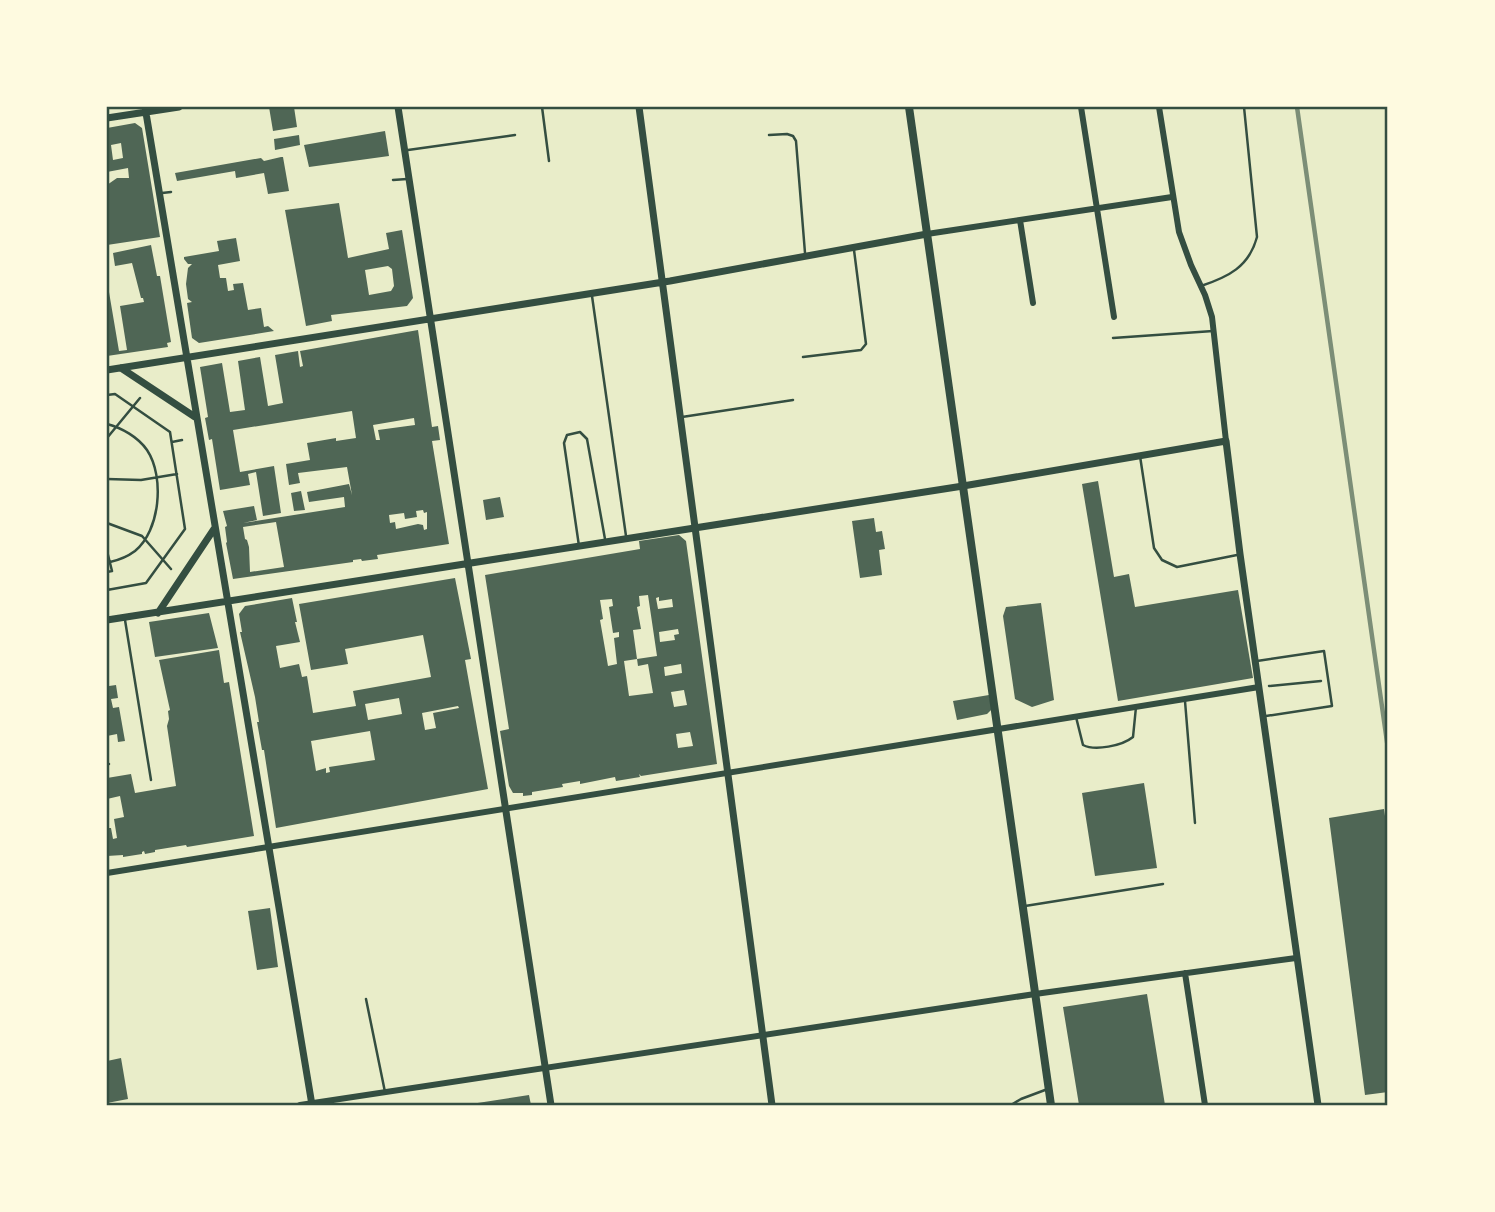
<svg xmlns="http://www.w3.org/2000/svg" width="1495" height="1212" font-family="Montserrat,sans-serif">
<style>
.building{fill:#4f6655;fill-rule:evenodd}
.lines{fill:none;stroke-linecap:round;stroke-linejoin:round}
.path{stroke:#344e41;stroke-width:2.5}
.service{stroke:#344e41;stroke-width:2.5}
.minor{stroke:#344e41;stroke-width:6}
.tertiary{stroke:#344e41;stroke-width:7}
.secondary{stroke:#344e41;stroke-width:8}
.rail{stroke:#7c8e77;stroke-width:4.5}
.neatline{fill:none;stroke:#344e41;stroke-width:2.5}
</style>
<rect width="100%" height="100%" fill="#e9edc9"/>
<path class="building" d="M 269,107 L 294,107 L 297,127 L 273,131 Z
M 135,123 L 142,128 L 160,237 L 107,245 L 107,185 L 117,178 L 129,178 L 128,168 L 107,172 L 107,128 ZM 121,143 L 123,158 L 113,160 L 111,145 Z
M 385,131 L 389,156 L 309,167 L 304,145 Z
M 299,135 L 300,145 L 275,150 L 274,139 Z
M 281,157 L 283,157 L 289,191 L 268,194 L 264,173 L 236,178 L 235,171 L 177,181 L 175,173 L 261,158 L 264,161 Z
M 339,203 L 348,258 L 389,249 L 386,233 L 402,230 L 413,298 L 407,306 L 331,315 L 332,321 L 306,326 L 285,210 ZM 388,266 L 392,269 L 394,286 L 391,291 L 369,295 L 365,270 Z
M 236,238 L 240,261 L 218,265 L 220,278 L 226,278 L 228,291 L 234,290 L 233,284 L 243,283 L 248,310 L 261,308 L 264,327 L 268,326 L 274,331 L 199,343 L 192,338 L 187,303 L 192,302 L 188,299 L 186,284 L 188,268 L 192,264 L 188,264 L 184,259 L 184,257 L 219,251 L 217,241 Z
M 151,245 L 157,276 L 160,276 L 171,342 L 167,343 L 168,347 L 107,356 L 107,292 L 109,292 L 119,351 L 127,350 L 120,306 L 144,302 L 143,298 L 141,298 L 132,263 L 115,266 L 113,253 Z
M 418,330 L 432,427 L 438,426 L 440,440 L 432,441 L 449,544 L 377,555 L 378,559 L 362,561 L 361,559 L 353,560 L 353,562 L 233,579 L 226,543 L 227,542 L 225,527 L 227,526 L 223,511 L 254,506 L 257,520 L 243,523 L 345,507 L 344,497 L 309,502 L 307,492 L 349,484 L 352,495 L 347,467 L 298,473 L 300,483 L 289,485 L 286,464 L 310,460 L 307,443 L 336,438 L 336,441 L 356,438 L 352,411 L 233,430 L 240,472 L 274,466 L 281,513 L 263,516 L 256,472 L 248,474 L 250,485 L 220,490 L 212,439 L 209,440 L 205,418 L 208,417 L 200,367 L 222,363 L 230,412 L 245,410 L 238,361 L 260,357 L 268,406 L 283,403 L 275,355 L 298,351 L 300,367 L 303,366 L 300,351 ZM 414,418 L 415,425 L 378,430 L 380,440 L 376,440 L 373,425 ZM 423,510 L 424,513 L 427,512 L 427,529 L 424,530 L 423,525 L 418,524 L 396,529 L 395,522 L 390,523 L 389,515 L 404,513 L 405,519 L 417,517 L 416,511 ZM 276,522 L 284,567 L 250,572 L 249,547 L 247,540 L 245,539 L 243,527 Z
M 1098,481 L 1114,577 L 1129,574 L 1135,607 L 1238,590 L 1253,678 L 1118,701 L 1082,484 Z
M 301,491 L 305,510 L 294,511 L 291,493 Z
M 500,497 L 504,517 L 486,520 L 483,500 Z
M 874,518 L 876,532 L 882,531 L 885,549 L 879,550 L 882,575 L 860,578 L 852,521 Z
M 679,535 L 686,541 L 717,764 L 641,776 L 639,774 L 640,777 L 616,781 L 615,777 L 580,784 L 580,781 L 562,784 L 563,787 L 532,792 L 532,795 L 523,796 L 523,793 L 513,793 L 509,786 L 500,731 L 509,729 L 485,575 L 640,549 L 639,541 ZM 648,595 L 657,656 L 637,659 L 633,630 L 641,629 L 637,607 L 640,606 L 639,596 ZM 659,597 L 659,601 L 672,599 L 673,607 L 658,609 L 656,598 ZM 612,599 L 613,606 L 609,607 L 613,633 L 619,632 L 619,637 L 614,638 L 617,664 L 608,666 L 600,620 L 603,619 L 600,600 ZM 678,629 L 679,634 L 674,635 L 675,640 L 660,642 L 659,632 ZM 637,659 L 638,666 L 648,664 L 653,693 L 629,696 L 624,661 ZM 681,664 L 682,673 L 665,676 L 664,667 ZM 684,690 L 687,705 L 674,707 L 671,692 ZM 690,732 L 693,746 L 678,748 L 676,734 Z
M 455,578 L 471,659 L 465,660 L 488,789 L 276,828 L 264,750 L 262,750 L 257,722 L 259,722 L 255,697 L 240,632 L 242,632 L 239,614 L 245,606 L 292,598 L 297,622 L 295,622 L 300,642 L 276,646 L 280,668 L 299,664 L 302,677 L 307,676 L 313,713 L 356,706 L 353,691 L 431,677 L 423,635 L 345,649 L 348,664 L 311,670 L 299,604 ZM 399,698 L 402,714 L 368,720 L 365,704 ZM 458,706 L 459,708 L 433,713 L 436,728 L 425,730 L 422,713 ZM 370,731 L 375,760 L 329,767 L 330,772 L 326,773 L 326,768 L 316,771 L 311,741 Z
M 1041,603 L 1054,700 L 1032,707 L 1015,699 L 1003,616 L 1006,607 Z
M 209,613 L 218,648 L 155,657 L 149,622 Z
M 219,650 L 224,683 L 229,682 L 254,836 L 187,847 L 186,845 L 155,850 L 155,852 L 145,854 L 144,851 L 142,852 L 142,854 L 123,857 L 123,855 L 107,856 L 107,828 L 111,828 L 113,839 L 117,838 L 114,819 L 124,817 L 120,796 L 107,799 L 107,778 L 131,774 L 135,793 L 176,786 L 167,726 L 169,719 L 168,711 L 170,710 L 159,660 Z
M 107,681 L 109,686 L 116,685 L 118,698 L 111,699 L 113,708 L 119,707 L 125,741 L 118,742 L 117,734 L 107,736 Z
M 989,695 L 992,709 L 987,714 L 957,720 L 953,701 Z
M 1144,783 L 1157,868 L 1095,876 L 1082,793 Z
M 1384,809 L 1388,837 L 1388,1092 L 1365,1095 L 1329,818 Z
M 270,908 L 278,967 L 257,970 L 248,911 Z
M 1147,994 L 1165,1105 L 1079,1105 L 1063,1007 Z
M 121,1058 L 128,1099 L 107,1103 L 107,1061 Z
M 529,1095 L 531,1105 L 471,1105 L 471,1104 Z"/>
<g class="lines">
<path class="path" d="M 107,395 L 115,394 L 170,432 L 185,529 L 146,583 L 107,590
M 107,424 C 122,428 138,437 147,450 C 165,477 160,531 135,551 C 127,557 119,560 110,562
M 107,438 L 140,398
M 172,442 L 182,440
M 107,479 L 141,480 L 177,474
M 107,523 L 142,536 L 171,569
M 107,551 L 112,571 L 107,572
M 107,581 L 108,589
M 1269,686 L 1321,681"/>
<path class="service" d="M 542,107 L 549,161
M 769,135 L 787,134 L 793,136 L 796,141 L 805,253
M 408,150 L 515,135
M 393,180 L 407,179
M 162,193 L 171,192
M 1201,286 C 1228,277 1249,267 1257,237 L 1244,107
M 592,296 L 626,536
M 1113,338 L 1213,331
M 803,357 L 861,350 L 866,344 L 854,250
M 682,417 L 793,400
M 1140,456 L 1154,548 L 1162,560 L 1177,567 L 1237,555
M 579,546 L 564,443 L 567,435 L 580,432 L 587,439 L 605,539
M 125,620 L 151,780
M 1257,661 L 1324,651 L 1332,706 L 1266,716
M 1185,701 L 1195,823
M 1076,717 L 1083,745 C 1095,751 1122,746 1133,737 L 1136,707
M 107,764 L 109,764
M 1025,906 L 1163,884
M 366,999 L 385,1092
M 1011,1105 L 1021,1099 L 1045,1090
M 1376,1105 L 1383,1105"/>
<path class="minor" d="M 1081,107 L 1114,317
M 1159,107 L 1179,232 L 1191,265 L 1205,295 L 1212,317 L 1226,441
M 1020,220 L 1033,303
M 927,234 L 1172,197
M 107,873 L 1259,687
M 1185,973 L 1205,1105
M 300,1105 L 1035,994 L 1296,958"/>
<path class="tertiary" d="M 145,107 L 312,1105
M 398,107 L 551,1105
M 639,107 L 772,1105
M 107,118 L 179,107
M 121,368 L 195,417
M 107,370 L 670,281 L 927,234
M 158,613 L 214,529
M 107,620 L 963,486 L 1226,441 L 1240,554 L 1318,1105"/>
<path class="secondary" d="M 909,107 L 1051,1105"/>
<path class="rail" d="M 1297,107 L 1388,749"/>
</g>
<rect width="1495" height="1212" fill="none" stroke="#fefae0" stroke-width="217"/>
<rect x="108" y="108" width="1278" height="996" class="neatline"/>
</svg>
